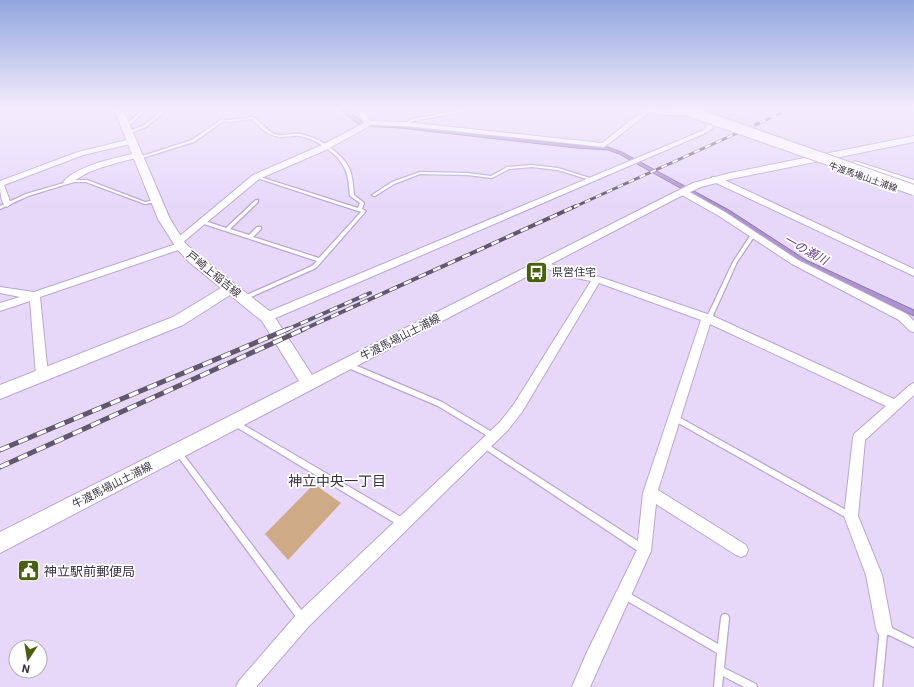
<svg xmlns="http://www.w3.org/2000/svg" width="914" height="687" font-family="Roboto,'Noto Sans JP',sans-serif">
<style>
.built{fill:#dfc9fa}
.green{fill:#cfaa86}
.water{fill:#af92d2;stroke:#8c75a7}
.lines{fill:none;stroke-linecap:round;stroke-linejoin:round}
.lane-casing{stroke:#b9a7d0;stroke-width:2.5}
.street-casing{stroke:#b9a7d0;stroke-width:2}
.secondary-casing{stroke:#b9a7d0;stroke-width:2}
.lane{fill:#fff;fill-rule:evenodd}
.street{fill:#fff;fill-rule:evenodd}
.secondary{fill:#fff;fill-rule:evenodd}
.rail-far2-casing{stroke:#62586d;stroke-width:3}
.rail-far1-casing{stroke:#62586d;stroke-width:4}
.rail-casing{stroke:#62586d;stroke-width:5}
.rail-far2{stroke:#fff;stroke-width:2;stroke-dasharray:6;stroke-linecap:butt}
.rail-far1{stroke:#fff;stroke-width:2.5;stroke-dasharray:8;stroke-linecap:butt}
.rail{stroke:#fff;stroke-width:3.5;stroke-dasharray:10;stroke-linecap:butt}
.secondary-bridge-casing{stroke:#b9a7d0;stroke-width:12;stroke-linecap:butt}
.secondary-bridge{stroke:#fff;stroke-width:10}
.labels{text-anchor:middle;stroke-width:3.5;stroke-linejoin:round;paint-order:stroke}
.far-street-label{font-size:9px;fill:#393142;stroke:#fff}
.poi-label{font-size:11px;fill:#393142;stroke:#fff;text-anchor:start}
.street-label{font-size:11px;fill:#393142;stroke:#fff}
.water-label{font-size:12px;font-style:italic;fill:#67408d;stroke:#fff}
.near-poi-label{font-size:13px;fill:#393142;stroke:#fff;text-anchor:start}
.near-neighbourhood-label{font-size:14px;fill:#393142;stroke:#fff}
</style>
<rect width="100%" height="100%" fill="#e7d8fa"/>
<path class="built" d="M 699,109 L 775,109 L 742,123 Z"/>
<path class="green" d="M 314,484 L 341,503 L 288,560 L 265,534 Z"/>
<path class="water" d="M 338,109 L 346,109 L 365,123 L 400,125 L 576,145 L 608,147 L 622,152 L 729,210 L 806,260 L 914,310 L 914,316 L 801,263 L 691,194 L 619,154 L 608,150 L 576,148 L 400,128 L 361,126 Z"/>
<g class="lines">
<defs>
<path id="lane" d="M 139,109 L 143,109 L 141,115 L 126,128 L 124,128 L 124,126 L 138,114 Z
M 165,109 L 168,109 L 146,127 L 128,134 L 125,133 L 144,125 Z
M 469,109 L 477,109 L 413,121 L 405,125 L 403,124 L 412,119 Z
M 253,117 C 261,122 266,130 275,134 C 283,137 291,133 300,134 C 318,137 341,152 349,168 C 353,177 353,186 354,195 L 363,202 L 364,203 L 362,209 L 366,211 L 316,268 L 244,300 L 242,299 L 241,298 L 242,297 L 312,266 L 317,261 L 201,223 L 201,221 L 205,221 L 226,228 L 256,200 L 258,200 L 258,202 L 230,229 L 249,235 L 257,227 L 261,227 L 261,229 L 253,237 L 319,258 L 361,212 L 254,177 L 257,176 L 358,208 L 360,203 L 350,196 C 349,187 349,178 345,169 C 339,154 315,138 299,136 C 293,135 288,137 283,137 C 270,137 261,129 252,119 L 230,122 L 224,121 L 194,142 L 139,159 L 136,158 L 192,140 L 222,119 L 230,120 Z
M 532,165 L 558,168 L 593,179 L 590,180 L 558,170 L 532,167 L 509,169 L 492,178 L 467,175 L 420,174 L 394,184 L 375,196 L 374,196 L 372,195 L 392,182 L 420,172 L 467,173 L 491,176 L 507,167 Z
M 74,180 L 87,180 L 145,202 L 156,200 L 158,201 L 157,202 L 145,204 L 86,182 L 74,182 L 28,196 L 0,209 L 0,206 L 26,194 Z
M 752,233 L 756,233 L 756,234 L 737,262 L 711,320 L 707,320 L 706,319 L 733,262 Z
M 346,363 L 350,363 L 442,402 L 495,434 L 496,436 L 495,438 L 493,439 L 491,438 L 438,406 L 346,367 L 345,365 Z
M 675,415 L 853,514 L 854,516 L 853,518 L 850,520 L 847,518 L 673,420 L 672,418 L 673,416 Z
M 235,420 L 406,520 L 407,523 L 406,526 L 403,527 L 400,526 L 233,425 L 232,423 L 233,421 Z
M 484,442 L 647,547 L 648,550 L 647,553 L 644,554 L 641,553 L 482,447 L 481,445 L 482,443 Z
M 178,449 L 180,450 L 305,615 L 306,618 L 305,621 L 302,622 L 299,621 L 176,454 L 175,452 L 176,450 Z
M 625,591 L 718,644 L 721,618 L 722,615 L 725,614 L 728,615 L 729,618 L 724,668 L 756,684 L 757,687 L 744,687 L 723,676 L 722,687 L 714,687 L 717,653 L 622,598 L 621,595 L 622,592 Z
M 884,624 L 914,639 L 914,647 L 887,634 L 882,687 L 874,687 L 880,628 L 881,625 Z"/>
<path id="street" d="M 356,109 L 362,109 L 370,121 L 405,122 L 602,143 L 643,111 L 640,109 L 670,111 L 674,111 L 672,109 C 687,109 705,113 714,126 L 708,132 L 271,320 L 263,320 L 262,317 L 263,314 L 704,130 L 707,126 C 695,113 684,116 669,115 C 663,115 657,113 650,112 L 604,147 L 405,126 L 371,125 L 328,149 L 259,179 L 182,243 L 186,246 L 184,248 L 40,297 L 48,375 L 46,378 L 42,380 L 38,378 L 36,375 L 30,301 L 0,311 L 0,303 L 20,297 L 0,293 L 0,287 L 34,292 L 176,244 L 173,242 L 175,240 L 253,175 L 322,145 L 364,123 Z
M 131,139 L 135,141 L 134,143 L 83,155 L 4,185 L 11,204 L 7,207 C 0,203 0,189 0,181 L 78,152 Z
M 137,153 L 141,155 L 140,157 C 124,161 107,165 92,171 C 83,174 74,182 67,184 L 63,182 C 78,165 115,158 137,153 Z
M 712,177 L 718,177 L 914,269 L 914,276 L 712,181 Z
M 680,190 L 686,190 L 725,212 L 798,260 L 907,314 L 914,321 L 914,332 L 910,331 L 899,320 L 792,264 L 719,216 L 680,194 Z
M 542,261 L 575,272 L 600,277 L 713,316 L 894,399 L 910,385 L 914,383 L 914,395 L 865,440 L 858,516 L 882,575 L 892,628 L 890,634 L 884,636 L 878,634 L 876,628 L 866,575 L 844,516 L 853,438 L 854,434 L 886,406 L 710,324 L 658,490 L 746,545 L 748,550 L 746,555 L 741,557 L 736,555 L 656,504 L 651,551 L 590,687 L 572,687 L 587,652 L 637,550 L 643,493 L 701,320 L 599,283 L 522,412 L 508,430 L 309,626 L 256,687 L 236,687 L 239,681 L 297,614 L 500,422 L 514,404 L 591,281 L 571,277 L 539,266 L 537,264 Z"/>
<path id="secondary" d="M 114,109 L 123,109 L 170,219 L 185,243 L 199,256 L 272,313 L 312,375 L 693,183 L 730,173 L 914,136 L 914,142 L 731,179 L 701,187 L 677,198 L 0,553 L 0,532 L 299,381 L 262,321 L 230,295 L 183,325 L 0,399 L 0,385 L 173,317 L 221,288 L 189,262 L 177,249 L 158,219 Z
M 855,161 L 914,180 L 914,187 L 851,166 L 850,164 Z"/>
</defs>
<use href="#lane" class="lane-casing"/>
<use href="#street" class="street-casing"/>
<use href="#secondary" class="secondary-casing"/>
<use href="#lane" class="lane"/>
<use href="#street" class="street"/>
<use href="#secondary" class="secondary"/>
<defs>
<path id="rail-far2" d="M 574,207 L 790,109"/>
<path id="rail-far1" d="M 286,330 L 370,293
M 302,330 L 576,206"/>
<path id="rail" d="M 0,450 L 288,329
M 0,467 L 304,329"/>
</defs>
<use href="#rail-far2" class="rail-far2-casing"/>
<use href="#rail-far1" class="rail-far1-casing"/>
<use href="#rail" class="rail-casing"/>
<use href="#rail-far2" class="rail-far2"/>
<use href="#rail-far1" class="rail-far1"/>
<use href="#rail" class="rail"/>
<defs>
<path id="secondary-bridge" d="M 683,109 L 914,190"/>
</defs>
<use href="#secondary-bridge" class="secondary-bridge-casing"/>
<use href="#secondary-bridge" class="secondary-bridge"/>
</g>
<linearGradient id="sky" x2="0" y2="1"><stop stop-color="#91a6df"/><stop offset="0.53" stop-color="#f4edfd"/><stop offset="1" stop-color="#f4edfd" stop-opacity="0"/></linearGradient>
<rect width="914" height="205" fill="url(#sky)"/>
<defs>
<symbol id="bus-square" viewBox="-11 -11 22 22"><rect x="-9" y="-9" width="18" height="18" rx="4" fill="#49610d" stroke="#fff"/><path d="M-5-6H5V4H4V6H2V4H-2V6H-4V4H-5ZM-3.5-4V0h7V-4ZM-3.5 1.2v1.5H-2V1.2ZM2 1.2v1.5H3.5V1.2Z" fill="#fff"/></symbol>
<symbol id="civic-square" viewBox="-11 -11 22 22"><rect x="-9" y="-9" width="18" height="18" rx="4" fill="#49610d" stroke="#fff"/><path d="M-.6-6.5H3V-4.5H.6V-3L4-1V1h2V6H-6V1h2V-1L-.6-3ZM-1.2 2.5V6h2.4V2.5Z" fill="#fff"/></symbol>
</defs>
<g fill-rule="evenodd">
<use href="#bus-square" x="524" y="260" width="25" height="25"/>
<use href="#civic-square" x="16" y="558" width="25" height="25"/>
</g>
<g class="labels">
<g class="far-street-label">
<text transform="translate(863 177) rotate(19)" y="3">牛渡馬場山土浦線</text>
</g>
<g class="poi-label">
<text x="552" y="276">県営住宅</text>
</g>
<g class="street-label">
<text transform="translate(214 274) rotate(39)" y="4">戸崎上稲吉線</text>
<text transform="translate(400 337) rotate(-27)" y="4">牛渡馬場山土浦線</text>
<text transform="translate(112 485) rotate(-27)" y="4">牛渡馬場山土浦線</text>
</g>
<g class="water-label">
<text transform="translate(806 250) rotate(29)" y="4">一の瀬川</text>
</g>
<g class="near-poi-label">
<text x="44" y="576">神立駅前郵便局</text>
</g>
<g class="near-neighbourhood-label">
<text x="337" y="486">神立中央一丁目</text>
</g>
</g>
<g transform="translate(28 659) rotate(192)"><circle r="19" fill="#ffffff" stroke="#b0adb3"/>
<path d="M0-3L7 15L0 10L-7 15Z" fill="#49610d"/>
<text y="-6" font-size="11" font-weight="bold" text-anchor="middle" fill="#393142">N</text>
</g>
</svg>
